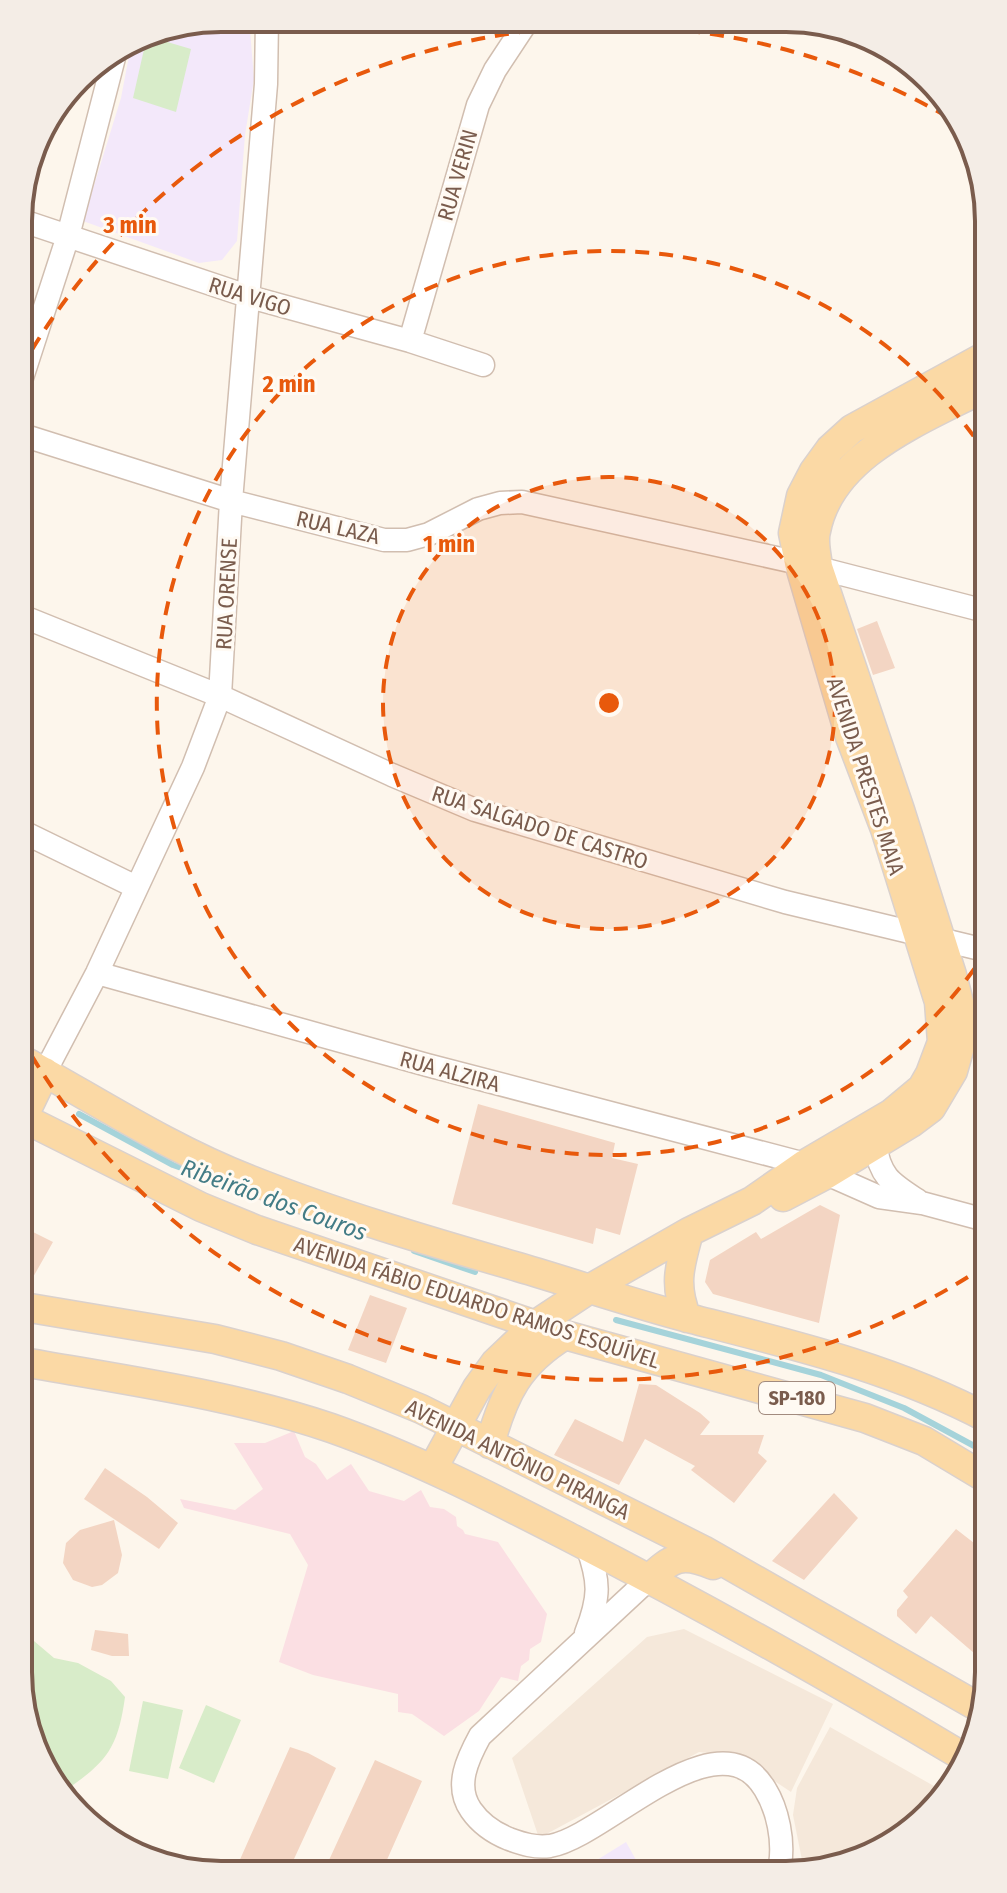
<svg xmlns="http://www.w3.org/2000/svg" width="1007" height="1893" font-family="'Fira Sans Condensed',sans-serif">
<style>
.residential{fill:#f5e8da}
.education{fill:#f3e8fa}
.medical{fill:#fbdfe3}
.green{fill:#d8ecc9}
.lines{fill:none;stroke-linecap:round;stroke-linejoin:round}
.stream{stroke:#a5d3da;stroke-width:6}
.building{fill:#f3d5c3}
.minor-casing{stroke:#d1beb0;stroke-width:25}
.major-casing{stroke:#dad1cd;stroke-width:31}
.minor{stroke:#fff;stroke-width:22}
.major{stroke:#fbd9a5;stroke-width:28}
.ring{fill:none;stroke:#e8590c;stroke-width:4;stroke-dasharray:14 10}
.labels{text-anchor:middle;stroke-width:6;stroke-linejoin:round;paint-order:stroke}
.shield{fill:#fffaf3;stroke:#a28b7f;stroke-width:2}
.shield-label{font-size:20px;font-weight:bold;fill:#7a5c4d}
.street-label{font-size:22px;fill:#7a5c4d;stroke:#fffaf3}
.water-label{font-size:24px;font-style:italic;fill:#437c86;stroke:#fffaf3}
.rim{fill:none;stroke:#7a5c4d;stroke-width:4}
.centre{fill:#e8590c;stroke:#fffaf3;stroke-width:4}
.ring-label{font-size:24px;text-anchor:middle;font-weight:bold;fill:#e8590c;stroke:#fffaf3;stroke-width:6;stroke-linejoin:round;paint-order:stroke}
</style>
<rect width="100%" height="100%" fill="#fdf6ec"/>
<path class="residential" d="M 684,1629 L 833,1704 L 791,1792 L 737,1756 L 699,1752 L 539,1838 L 512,1758 L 647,1637 Z
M 830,1727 L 948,1794 L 852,1864 L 803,1865 L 793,1815 L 797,1788 Z"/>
<path class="education" d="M 221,18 L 249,18 L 254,79 L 245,135 L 237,241 L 222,260 L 199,263 L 83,221 L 121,98 L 132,40 L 143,33 Z
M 626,1842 L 640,1867 L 584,1868 Z"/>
<path class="medical" d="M 294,1431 L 305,1457 L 316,1464 L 327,1480 L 351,1464 L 369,1491 L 404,1501 L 421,1490 L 430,1507 L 444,1509 L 456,1517 L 457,1526 L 463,1530 L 465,1534 L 498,1542 L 547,1614 L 541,1642 L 530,1649 L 529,1660 L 521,1666 L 518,1681 L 501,1677 L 479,1711 L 444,1736 L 412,1714 L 398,1712 L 398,1694 L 313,1675 L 279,1662 L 308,1565 L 290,1534 L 184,1508 L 180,1499 L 235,1510 L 263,1489 L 234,1443 L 265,1443 Z"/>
<path class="green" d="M 147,36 L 191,49 L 176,112 L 133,98 Z
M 18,1584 L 23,1595 L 34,1641 L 54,1658 L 78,1663 L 111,1681 L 125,1697 C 118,1747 108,1761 66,1790 L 29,1738 L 18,1672 Z
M 143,1701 L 183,1710 L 168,1779 L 129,1771 Z
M 206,1705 L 241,1720 L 214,1783 L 179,1768 Z"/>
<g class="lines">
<path class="stream" d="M 79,1114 L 173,1165 L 215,1180
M 414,1251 L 475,1272
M 616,1320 L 821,1375 L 904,1408 L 989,1454"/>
</g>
<path class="building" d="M 877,621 L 895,668 L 873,675 L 857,629 Z
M 478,1104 L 615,1143 L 612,1158 L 638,1164 L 620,1235 L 596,1228 L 593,1244 L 452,1204 Z
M 820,1205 L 840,1215 L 819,1323 L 713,1294 L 705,1282 L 710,1260 L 756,1232 L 761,1239 Z
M 33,1232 L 53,1242 L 32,1279 L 18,1271 L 18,1259 Z
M 370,1295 L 407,1308 L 386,1363 L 348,1350 Z
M 639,1384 L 656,1385 L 700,1413 L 710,1422 L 700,1435 L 764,1435 L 758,1453 L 767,1461 L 734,1503 L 691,1470 L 695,1466 L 645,1439 L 619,1485 L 554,1455 L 575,1419 L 623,1442 Z
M 105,1468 L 147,1497 L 178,1523 L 159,1549 L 84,1499 Z
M 834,1493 L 858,1518 L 804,1580 L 772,1561 Z
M 114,1520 L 122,1555 L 118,1573 L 102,1585 L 92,1587 L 73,1580 L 63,1563 L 66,1543 L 80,1530 Z
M 956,1529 L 983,1550 L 981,1553 L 989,1559 L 989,1666 L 931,1616 L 916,1634 L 897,1616 L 897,1610 L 908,1597 L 903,1591 Z
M 95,1630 L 128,1634 L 129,1656 L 112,1656 L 91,1650 Z
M 290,1747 L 308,1753 L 336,1768 L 288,1872 L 234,1873 Z
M 375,1760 L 422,1781 L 382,1871 L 324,1871 Z"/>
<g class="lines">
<defs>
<path id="minor" d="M 20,220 L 250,297 L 410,341 L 483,365
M 410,341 L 478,105 L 495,70 L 528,20
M 19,387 L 68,236 L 116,50
M 19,434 L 231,501 L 384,540 L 407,540 L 429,534 L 478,509 L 500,503 L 522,502 L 799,563 L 989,612
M 19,615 L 220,696 L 392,775 L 475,810 L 785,902 L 989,951
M 19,830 L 136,887
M 97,973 L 427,1065 L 805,1164
M 45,1072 L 97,973 L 193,767 L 220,696 L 231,501 L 266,84 L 267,18
M 875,1144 C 880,1177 891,1183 917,1200
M 827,1174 L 879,1197 L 922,1203 L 989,1221
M 649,1579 L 480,1736 C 468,1758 454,1786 471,1810 C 480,1823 494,1833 509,1839 C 523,1844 535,1848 550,1846 C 605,1837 718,1711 765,1789 C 778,1810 784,1841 780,1865
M 586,1633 C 600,1597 600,1582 587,1546"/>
<path id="major" d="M 19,1058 C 94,1099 168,1148 248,1179 C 336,1214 428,1241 518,1267 C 576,1284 634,1304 692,1319 C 794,1345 895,1369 989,1419
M 19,1116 L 201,1207 L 257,1230 L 565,1335 L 865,1418 L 924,1441 L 989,1480
M 19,1126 L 45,1072
M 783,1197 L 827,1174 L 911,1123 L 931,1108 L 953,1071 L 963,1036 L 962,1014 L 952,975 L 900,810 L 818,567 C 817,556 813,542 816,531 C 831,452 926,419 989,385
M 18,1306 L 215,1339 L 281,1356 L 348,1379 L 421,1409 L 703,1550 L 980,1708
M 687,1318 C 673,1284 680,1265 689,1232
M 18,1361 C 123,1380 230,1394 331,1428 C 413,1457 489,1496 567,1536 C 701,1605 833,1679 962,1756
M 490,1444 C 504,1393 519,1363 565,1335
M 433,1468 L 477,1388 L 495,1363 L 535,1325 L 591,1288 L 689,1232 L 752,1201 L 805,1164 L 892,1113 L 922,1088 L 930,1074 L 942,1042 L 939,1002 L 885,829 L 850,737 L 799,563 L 793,533 L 801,496 L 814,471 L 830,449 L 852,429 L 989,354
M 649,1579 C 672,1557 682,1552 713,1565"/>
</defs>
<use href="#minor" class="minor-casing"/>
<use href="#major" class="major-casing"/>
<use href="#minor" class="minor"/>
<use href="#major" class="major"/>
</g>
<circle cx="609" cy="703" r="226" fill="#e8590c" fill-opacity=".12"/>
<g class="ring">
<circle cx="609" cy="703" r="226"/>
<path d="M988 949A452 452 0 1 1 988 457"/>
<path d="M988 1264A677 677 0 0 1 20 1036M20 370A677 677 0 0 1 953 120"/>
</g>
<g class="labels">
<rect class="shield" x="759" y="1382" width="76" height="32" rx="6"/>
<g class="shield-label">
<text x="797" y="1405">SP-180</text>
</g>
<g class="street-label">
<text transform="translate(457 175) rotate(-74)" y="8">RUA VERIN</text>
<text transform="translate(250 296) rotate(17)" y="8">RUA VIGO</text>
<text transform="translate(338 527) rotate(13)" y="8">RUA LAZA</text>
<text transform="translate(226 594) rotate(-87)" y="8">RUA ORENSE</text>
<text transform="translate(866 776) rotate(72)" y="8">AVENIDA PRESTES MAIA</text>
<text transform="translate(540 827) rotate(18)" y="8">RUA SALGADO DE CASTRO</text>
<text transform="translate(450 1071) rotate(15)" y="8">RUA ALZIRA</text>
<text transform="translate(477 1302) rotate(18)" y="8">AVENIDA FÁBIO EDUARDO RAMOS ESQUÍVEL</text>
<text transform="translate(518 1459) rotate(26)" y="8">AVENIDA ANTÔNIO PIRANGA</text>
</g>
<g class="water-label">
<text transform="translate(274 1200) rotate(20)" y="8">Ribeirão dos Couros</text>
</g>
</g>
<path d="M0 0H1007V1893H0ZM221 32H786A189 189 0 0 1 975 221V1672A189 189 0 0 1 786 1861H221A189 189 0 0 1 32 1672V221A189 189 0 0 1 221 32Z" fill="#f4ede6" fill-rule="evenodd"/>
<path class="rim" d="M221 32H786A189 189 0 0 1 975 221V1672A189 189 0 0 1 786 1861H221A189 189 0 0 1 32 1672V221A189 189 0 0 1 221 32Z"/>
<circle cx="609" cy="703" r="12" class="centre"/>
<g class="ring-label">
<text x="130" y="233">3 min</text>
<text x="289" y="392">2 min</text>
<text x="449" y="552">1 min</text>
</g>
</svg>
